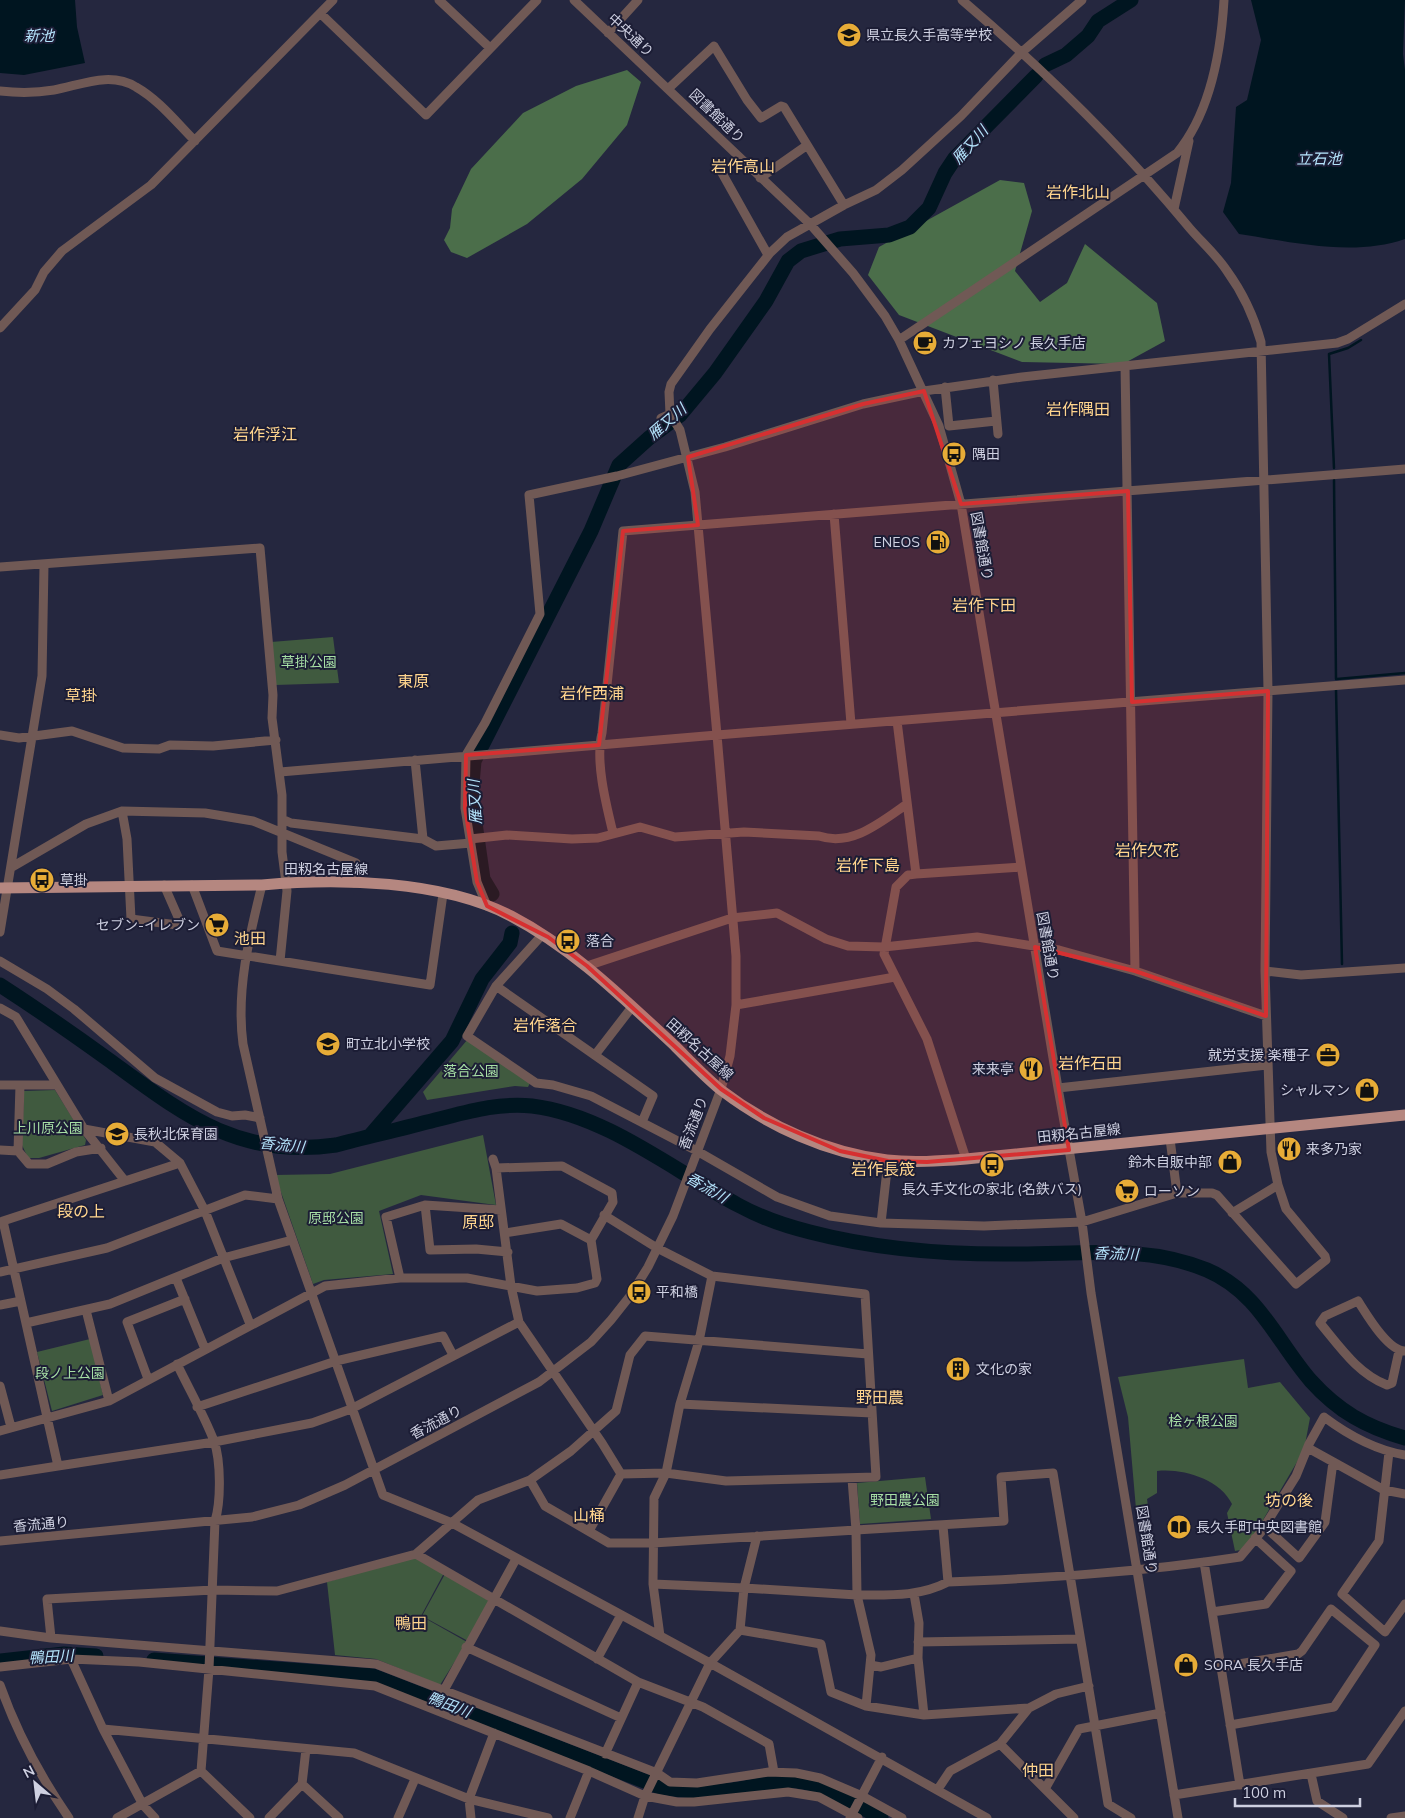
<svg xmlns="http://www.w3.org/2000/svg" width="1405" height="1818" font-family="Mulish,'Noto Sans JP',sans-serif">
<style>
.green{fill:#405a3f}
.forest{fill:#4b6e4a}
.water{fill:#001520}
.lines{fill:none;stroke-linecap:round;stroke-linejoin:round}
.stream{stroke:#001520;stroke-width:2.5}
.river{stroke:#001520;stroke-width:15}
.minor{stroke:#705955;stroke-width:9}
.major{stroke:#b58780;stroke-width:11}
.marked{fill:#d63031;fill-opacity:0.2;stroke:#d63031;stroke-width:4;stroke-linejoin:round}
.labels{text-anchor:middle;stroke-width:4;stroke-linejoin:round;paint-order:stroke}
.street-label{font-size:14px;fill:#ced0e1;stroke:#1c1d35}
.poi-label{font-size:14px;fill:#ced0e1;stroke:#1c1d35;text-anchor:start}
.park-label{font-size:14px;fill:#a7dfa5;stroke:#1c1d35}
.water-label{font-size:15px;font-style:italic;fill:#b3e2fa;stroke:#1c1d35}
.quarter-label{font-size:16px;fill:#ffd58e;stroke:#1c1d35}
</style>
<rect width="100%" height="100%" fill="#25273f"/>
<path class="green" d="M 333,637 L 339,683 L 275,685 L 271,642 Z
M 468,1039 L 530,1083 L 528,1087 L 515,1086 L 427,1100 L 423,1092 Z
M 55,1090 L 86,1140 L 85,1145 L 39,1158 L 28,1158 L 22,1145 L 24,1091 Z
M 483,1135 L 496,1205 L 421,1195 L 379,1211 L 393,1274 L 324,1280 L 313,1284 L 275,1175 L 330,1174 Z
M 90,1339 L 103,1395 L 52,1411 L 37,1352 Z
M 1244,1359 L 1248,1388 L 1280,1382 L 1310,1418 L 1304,1450 L 1246,1549 L 1235,1551 L 1227,1513 L 1232,1504 C 1220,1479 1182,1468 1157,1471 L 1157,1493 L 1147,1499 L 1148,1506 L 1136,1509 L 1128,1417 L 1118,1377 Z
M 925,1477 L 931,1519 L 860,1524 L 857,1483 Z
M 417,1556 L 444,1573 L 421,1616 L 467,1642 L 440,1685 L 376,1659 L 335,1655 L 327,1582 Z
M 445,1574 L 489,1601 L 468,1641 L 422,1616 Z"/>
<path class="forest" d="M 627,70 L 641,82 L 627,125 L 582,179 L 527,224 L 467,258 L 451,252 L 444,240 L 450,228 L 452,209 L 471,169 L 523,113 L 576,86 Z
M 1000,180 L 1024,183 L 1032,211 L 1015,271 L 1040,302 L 1067,283 L 1085,244 L 1157,303 L 1165,341 L 1123,364 L 1022,362 L 899,315 L 868,275 L 879,247 Z"/>
<path class="water" d="M 0,0 L 75,0 L 77,27 L 85,63 L 24,75 L 0,73 Z
M 1251,0 L 1405,0 L 1403,54 L 1405,70 L 1405,239 C 1353,257 1292,242 1239,234 L 1223,212 L 1231,183 L 1236,107 L 1247,100 L 1261,40 Z"/>
<g class="lines">
<path class="stream" d="M 1334,468 L 1329,354 L 1348,348 L 1361,340
M 1334,480 L 1336,679
M 1337,679 L 1405,673
M 1336,690 L 1342,964"/>
<path class="river" d="M 1045,65 L 1066,55 L 1088,36 L 1098,21 L 1131,0
M 492,894 L 483,879 L 471,795 L 474,761 L 591,531 L 619,465 L 649,438 L 680,415 L 715,373 L 766,301 L 788,261 L 801,251 L 840,239 L 889,235 L 910,227 L 929,208 L 945,173 L 955,158 L 1036,76
M 0,985 C 37,1009 73,1034 109,1060 C 183,1114 238,1159 336,1145 C 366,1137 397,1130 427,1122 C 461,1114 496,1102 532,1106 C 606,1115 674,1171 738,1205 C 760,1217 785,1226 810,1232 C 879,1250 950,1255 1020,1254 C 1084,1254 1147,1245 1207,1270 C 1259,1292 1277,1342 1311,1381 C 1338,1411 1366,1427 1405,1438
M 370,1136 L 452,1041 L 482,979 L 510,943 L 512,933
M 154,1660 L 373,1676 L 660,1787 C 684,1791 707,1793 732,1790 C 754,1787 776,1780 797,1781 C 826,1784 856,1804 881,1818
M 0,1661 L 64,1654 L 96,1656"/>
<path class="minor" d="M 439,0 L 490,48
M 574,0 L 810,224 L 853,273 L 885,316 L 899,340 L 939,426 L 961,504 L 1058,1088 L 1082,1222 L 1091,1293 L 1178,1818
M 320,13 L 426,115 L 537,0
M 608,33 L 638,0
M 669,88 L 714,46 L 747,100 L 761,118 L 781,106 L 784,107 L 844,205
M 0,91 C 18,93 36,93 54,90 C 81,85 110,71 136,87 C 159,100 177,123 195,141
M 722,173 L 768,255
M 760,178 L 806,146
M 1174,209 L 1189,141
M 0,328 L 35,290 L 44,272 L 62,251 L 151,185 L 333,0
M 899,340 L 1177,153 C 1210,113 1221,51 1224,0
M 1125,366 L 1135,971
M 993,380 L 998,434
M 945,387 L 949,426 L 996,421
M 661,418 L 670,414 L 669,392 L 671,384 L 710,329 L 770,253 L 787,237 L 844,205 L 876,190 L 902,170 L 961,116 L 1022,52 L 1082,0
M 834,514 L 851,724
M 0,567 L 260,548 L 273,695 L 272,718 L 282,795 L 282,852 L 287,891 L 280,961
M 897,721 L 916,874 L 908,875 L 896,887 L 884,954 L 927,1039 L 966,1159
M 0,735 L 19,738 L 72,731 L 123,748 L 159,749 L 170,745 L 213,746 L 276,740
M 415,760 L 423,839
M 280,772 L 717,735 L 695,492 L 680,430 L 670,414
M 122,811 L 127,839 L 131,919 L 177,925 L 178,917 L 164,885
M 282,819 L 291,823 L 423,839 L 436,846 L 471,843
M 613,833 C 606,804 595,761 602,733 L 623,531 L 1405,469
M 470,839 L 507,835 L 572,839 L 598,838 L 640,827 L 675,837 L 744,832 L 819,836 C 852,847 881,822 907,804
M 12,867 L 86,824 L 122,811 L 205,813 L 253,821 L 356,863 L 354,883
M 916,874 L 1021,867
M 192,885 L 217,951 L 430,985 L 443,894
M 262,885 C 249,937 236,991 243,1044 L 278,1199 L 383,1495 L 452,1523 L 710,1663 L 645,1796 L 677,1802 L 694,1802 L 788,1792 L 819,1797 L 858,1818
M 487,906 L 477,882 L 465,808 L 466,755 L 485,723 L 540,614 L 529,495 L 617,476 L 725,447 L 863,404 L 924,391 L 1022,377 L 1337,343 L 1348,339 L 1405,304
M 0,932 L 42,676 L 44,565
M 543,934 L 496,986 L 467,1036 L 536,1083 L 553,1085 L 591,1096 L 697,1151 L 777,1197 L 830,1216 L 881,1223 L 984,1226 L 1082,1222 L 1177,1193 L 1212,1193 L 1217,1195 L 1296,1284 L 1326,1260 L 1325,1256 L 1286,1209 L 1278,1185 L 1271,1152 L 1265,971 L 1268,691 L 1261,342 C 1254,317 1243,293 1227,271 C 1216,254 1200,241 1187,225 C 1119,143 1043,69 962,0
M 0,961 L 47,989 L 74,1009 L 155,1078 L 217,1112 L 232,1116 L 245,1115 L 260,1118
M 587,966 L 732,918 L 777,913 L 826,939 L 848,946 L 884,947 L 977,937 L 1059,950 L 1135,971 L 1266,1016
M 1265,971 L 1301,975 L 1405,968
M 496,986 L 653,1096 L 642,1122
M 736,1005 L 895,977
M 0,1008 L 16,1017 L 84,1129 L 125,1181
M 595,1055 L 632,1007
M 0,1085 L 56,1085
M 20,1085 L 18,1151 L 29,1164 L 47,1164 L 76,1152 L 101,1148
M 1058,1088 L 1267,1065
M 84,1129 L 155,1142 L 180,1163
M 1170,1139 L 1177,1193
M 0,1150 L 18,1151
M 493,1159 L 496,1168 L 511,1286 L 519,1322 L 602,1443 L 621,1474 L 666,1473 L 726,1481 L 876,1477 L 865,1294 L 712,1276 L 657,1248 L 604,1215
M 425,1205 L 430,1250 L 476,1249 L 508,1252
M 1232,1213 L 1278,1185
M 881,1223 L 888,1161
M 505,1233 L 561,1224 L 591,1240
M 0,1272 L 107,1248 L 245,1195 L 278,1199
M 712,1276 L 699,1341 L 680,1404 L 666,1473 L 654,1498 L 653,1584 L 744,1588 L 740,1630 L 710,1663 L 987,1818
M 176,1278 L 205,1349
M 400,1278 L 386,1217 L 425,1205 L 501,1210
M 0,1305 L 21,1301
M 86,1310 L 109,1401
M 26,1323 L 110,1304 L 223,1258 L 292,1240
M 250,1324 L 205,1211 L 180,1163 L 3,1221 L 58,1466 L 214,1442 L 312,1423 L 351,1409 L 519,1322
M 1399,1351 L 1392,1383 L 1387,1385 C 1358,1374 1340,1347 1320,1323 L 1325,1316 L 1358,1301 C 1367,1315 1388,1351 1405,1351
M 148,1379 L 127,1322 L 185,1299
M 0,1386 L 11,1427
M 680,1404 L 872,1413
M 197,1407 L 336,1361 L 443,1336 L 453,1355
M 0,1431 L 109,1401 L 325,1286 L 400,1278 L 467,1278 L 537,1291 L 577,1288 L 595,1283 L 597,1279 L 591,1240 L 613,1202 L 612,1193 L 562,1166 L 496,1168
M 1308,1448 L 1384,1490 L 1405,1494
M 1389,1452 L 1379,1541 L 1342,1594 L 1385,1632 L 1405,1604
M 0,1475 L 58,1466
M 852,1479 L 856,1530 L 1004,1521 L 1001,1477 L 1053,1473 L 1108,1804 L 1131,1818
M 530,1480 L 545,1506 L 609,1543 L 653,1543 L 856,1530 L 857,1595 L 744,1588 L 757,1536
M 943,1526 L 948,1582
M 1264,1526 L 1299,1558 L 1325,1522 L 1333,1462
M 589,1531 L 621,1474
M 0,1541 L 252,1517 L 299,1505 L 345,1485 L 539,1382 L 591,1342 L 611,1320 L 630,1296 L 648,1267 L 673,1216 L 721,1089 L 730,1056 L 736,1005 L 736,956 L 717,735 L 1405,680
M 416,1554 L 638,1682 L 605,1754
M 1204,1562 L 1240,1785
M 653,1584 L 660,1636
M 914,1594 L 919,1623 L 918,1658 L 924,1715
M 1212,1612 L 1266,1604 L 1291,1571 L 1255,1538
M 740,1630 L 821,1644 L 831,1692 L 866,1706 L 924,1715 L 1029,1708 L 1056,1694 L 1089,1686
M 0,1631 L 51,1638 L 376,1664 L 657,1773 L 670,1782 L 697,1783 L 769,1772 L 796,1773 L 820,1778 L 862,1796 L 902,1818
M 51,1638 L 47,1599 L 213,1590 L 277,1591 L 416,1554 L 478,1500 L 530,1480 L 571,1451 L 616,1411 L 630,1355 L 645,1336 L 868,1354
M 918,1642 L 1080,1639
M 466,1647 L 621,1718
M 71,1659 L 103,1729 L 143,1805 L 155,1818
M 597,1659 L 621,1615
M 870,1665 L 881,1667 L 918,1658
M 0,1667 L 71,1659 L 139,1662 L 375,1686 L 589,1771 L 645,1796 L 638,1818
M 1221,1667 L 1298,1654 L 1302,1651 L 1331,1609 L 1375,1645 L 1334,1707 L 1230,1725
M 638,1682 L 703,1707 L 769,1744 L 774,1772
M 0,1685 C 17,1733 40,1776 69,1818
M 443,1692 L 516,1559
M 866,1706 L 871,1655 L 857,1595 C 889,1595 919,1597 948,1582 C 1046,1578 1143,1572 1240,1557 L 1261,1532 L 1296,1476 L 1309,1444 L 1324,1417 C 1348,1435 1375,1450 1405,1455
M 103,1729 L 354,1753 L 469,1799 L 548,1818
M 1000,1744 L 1074,1818
M 201,1771 L 250,1818
M 1311,1774 L 1317,1801 L 1343,1818
M 302,1784 L 339,1818
M 938,1789 L 950,1771 L 1000,1744 L 1029,1708
M 1045,1789 L 1079,1729 L 1161,1713
M 1174,1795 L 1368,1764 L 1405,1711
M 117,1818 L 201,1771 L 209,1669 L 215,1521 C 221,1502 221,1461 214,1441 C 204,1415 189,1389 177,1364
M 269,1818 L 302,1784 L 306,1749
M 398,1818 L 415,1779
M 471,1818 L 469,1799 L 494,1733
M 570,1818 L 589,1771
M 850,1818 L 882,1757
M 1391,1818 L 1405,1816"/>
<path class="major" d="M 0,888 L 262,885 C 338,878 442,880 511,916 C 574,949 623,998 675,1046 C 690,1061 705,1077 721,1090 C 768,1126 827,1153 887,1160 C 913,1163 940,1161 966,1159 L 1405,1115"/>
</g>
<path class="marked" d="M 924,391 L 961,504 L 1128,491 L 1132,702 L 1268,691 L 1266,1016 L 1135,971 L 1035,947 L 1069,1150 L 927,1162 L 888,1161 L 840,1151 L 764,1118 L 721,1089 L 587,966 L 548,937 L 487,906 L 477,882 L 465,808 L 466,755 L 599,745 L 623,531 L 698,525 L 688,457 L 863,404 Z"/>
<defs>
<symbol id="school-disc" viewBox="-11 -11 22 22"><circle r="9.5" fill="#e7ac37" stroke="#1c1d35"/><path d="M0-5L7-2L0 1L-7-2ZM-4 1L0 2.5L4 1V4Q0 6-4 4Z" fill="#111"/></symbol>
<symbol id="cafe-disc" viewBox="-11 -11 22 22"><circle r="9.5" fill="#e7ac37" stroke="#1c1d35"/><path d="M-5.5-4.5H6V0H3Q3 3.5 0 3.5H-2.5Q-5.5 3.5-5.5 0ZM3-3.2v2h1.7v-2ZM-6 4.5H4V6H-6Z" fill="#111"/></symbol>
<symbol id="bus-disc" viewBox="-11 -11 22 22"><circle r="9.5" fill="#e7ac37" stroke="#1c1d35"/><path d="M-5-6H5V4H4V6H2V4H-2V6H-4V4H-5ZM-3.5-4V0h7V-4ZM-3.5 1.2v1.5H-2V1.2ZM2 1.2v1.5H3.5V1.2Z" fill="#111"/></symbol>
<symbol id="fuel-disc" viewBox="-11 -11 22 22"><circle r="9.5" fill="#e7ac37" stroke="#1c1d35"/><path d="M-5.5-6h7V0h2V4h1.3V-2.5L3-4.5l.8-.8L6-3V5H2.5V1h-1V6h-7ZM-4.2-4.7v3.2H.2V-4.7Z" fill="#111"/></symbol>
<symbol id="supermarket-disc" viewBox="-11 -11 22 22"><circle r="9.5" fill="#e7ac37" stroke="#1c1d35"/><path d="M-6-5.5h2.5l.6 2H6L4.5 2H-2.5L-4.4-4H-6ZM-1.5 3.2a1.3 1.3 0 1 0 .1 0ZM3 3.2a1.3 1.3 0 1 0 .1 0Z" fill="#111"/></symbol>
<symbol id="office-disc" viewBox="-11 -11 22 22"><circle r="9.5" fill="#e7ac37" stroke="#1c1d35"/><path d="M-6-3h4V-5.5h4V-3h4V5H-6ZM-1-4.5V-3h2v-1.5ZM-6 0V1H6V0Z" fill="#111"/></symbol>
<symbol id="restaurant-disc" viewBox="-11 -11 22 22"><circle r="9.5" fill="#e7ac37" stroke="#1c1d35"/><path d="M-5-6h1v4h1v-4h1v4h1v-4h1v5L-1.5 .5V6h-2V.5L-5-1ZM5-6V6H3V1.5H1.5Q1.5-4 5-6Z" fill="#111"/></symbol>
<symbol id="shop-disc" viewBox="-11 -11 22 22"><circle r="9.5" fill="#e7ac37" stroke="#1c1d35"/><path d="M-5-2.5h2.3a2.7 3.5 0 0 1 5.4 0H5L5.5 6h-11ZM-1.5-2.5h3a1.5 2.3 0 0 0-3 0Z" fill="#111"/></symbol>
<symbol id="building-disc" viewBox="-11 -11 22 22"><circle r="9.5" fill="#e7ac37" stroke="#1c1d35"/><path d="M-4-6H4V6H1V3H-1V6H-4ZM-2.5-4.3h1.7v1.8h-1.7ZM.8-4.3h1.7v1.8H.8ZM-2.5-1h1.7V.8h-1.7ZM.8-1h1.7V.8H.8Z" fill="#111"/></symbol>
<symbol id="library-disc" viewBox="-11 -11 22 22"><circle r="9.5" fill="#e7ac37" stroke="#1c1d35"/><path d="M-6-4Q-3-5.5-.7-3.5V5Q-3 3-6 4ZM6-4Q3-5.5 .7-3.5V5Q3 3 6 4Z" fill="#111"/></symbol>
</defs>
<g fill-rule="evenodd">
<use href="#school-disc" x="835" y="21" width="28" height="28"/>
<use href="#cafe-disc" x="911" y="329" width="28" height="28"/>
<use href="#bus-disc" x="940" y="440" width="28" height="28"/>
<use href="#fuel-disc" x="924" y="528" width="28" height="28"/>
<use href="#bus-disc" x="28" y="866" width="28" height="28"/>
<use href="#supermarket-disc" x="203" y="911" width="28" height="28"/>
<use href="#bus-disc" x="554" y="927" width="28" height="28"/>
<use href="#school-disc" x="314" y="1030" width="28" height="28"/>
<use href="#office-disc" x="1314" y="1041" width="28" height="28"/>
<use href="#restaurant-disc" x="1017" y="1055" width="28" height="28"/>
<use href="#shop-disc" x="1353" y="1076" width="28" height="28"/>
<use href="#school-disc" x="103" y="1120" width="28" height="28"/>
<use href="#restaurant-disc" x="1275" y="1135" width="28" height="28"/>
<use href="#shop-disc" x="1216" y="1148" width="28" height="28"/>
<use href="#bus-disc" x="978" y="1151" width="28" height="28"/>
<use href="#supermarket-disc" x="1113" y="1177" width="28" height="28"/>
<use href="#bus-disc" x="625" y="1278" width="28" height="28"/>
<use href="#building-disc" x="944" y="1355" width="28" height="28"/>
<use href="#library-disc" x="1165" y="1513" width="28" height="28"/>
<use href="#shop-disc" x="1172" y="1651" width="28" height="28"/>
</g>
<g class="labels">
<g class="street-label">
<text transform="translate(631 35) rotate(43)" y="5">中央通り</text>
<text transform="translate(717 116) rotate(44)" y="5">図書館通り</text>
<text transform="translate(982 546) rotate(80)" y="5">図書館通り</text>
<text x="326" y="874">田籾名古屋線</text>
<text transform="translate(1048 946) rotate(80)" y="5">図書館通り</text>
<text transform="translate(700 1049) rotate(42)" y="5">田籾名古屋線</text>
<text transform="translate(693 1123) rotate(-69)" y="5">香流通り</text>
<text transform="translate(1079 1133) rotate(-6)" y="5">田籾名古屋線</text>
<text transform="translate(436 1422) rotate(-28)" y="5">香流通り</text>
<text transform="translate(41 1524) rotate(-5)" y="5">香流通り</text>
<text transform="translate(1147 1540) rotate(81)" y="5">図書館通り</text>
</g>
<g class="poi-label">
<text x="866" y="40">県立長久手高等学校</text>
<text x="942" y="348">カフェヨシノ 長久手店</text>
<text x="972" y="459">隅田</text>
<text x="920" y="547" text-anchor="end">ENEOS</text>
<text x="60" y="885">草掛</text>
<text x="200" y="930" text-anchor="end">セブン-イレブン</text>
<text x="586" y="946">落合</text>
<text x="346" y="1049">町立北小学校</text>
<text x="1310" y="1060" text-anchor="end">就労支援 楽種子</text>
<text x="1014" y="1074" text-anchor="end">来来亭</text>
<text x="1350" y="1095" text-anchor="end">シャルマン</text>
<text x="134" y="1139">長秋北保育園</text>
<text x="1306" y="1154">来多乃家</text>
<text x="1212" y="1167" text-anchor="end">鈴木自販中部</text>
<text x="992" y="1194" text-anchor="middle">長久手文化の家北 (名鉄バス)</text>
<text x="1144" y="1196">ローソン</text>
<text x="656" y="1297">平和橋</text>
<text x="976" y="1374">文化の家</text>
<text x="1196" y="1532">長久手町中央図書館</text>
<text x="1204" y="1670">SORA 長久手店</text>
</g>
<g class="park-label">
<text x="309" y="667">草掛公園</text>
<text x="471" y="1076">落合公園</text>
<text x="48" y="1133">上川原公園</text>
<text x="336" y="1223">原邸公園</text>
<text x="70" y="1378">段ノ上公園</text>
<text x="1203" y="1426">桧ヶ根公園</text>
<text x="905" y="1505">野田農公園</text>
</g>
<g class="water-label">
<text x="39" y="41">新池</text>
<text transform="translate(970 145) rotate(-48)" y="5">雁又川</text>
<text x="1319" y="164">立石池</text>
<text transform="translate(667 422) rotate(-41)" y="5">雁又川</text>
<text transform="translate(475 802) rotate(-93)" y="5">雁又川</text>
<text transform="translate(282 1145) rotate(6)" y="5">香流川</text>
<text transform="translate(707 1188) rotate(30)" y="5">香流川</text>
<text transform="translate(1116 1254) rotate(2)" y="5">香流川</text>
<text transform="translate(51 1657) rotate(-3)" y="5">鴨田川</text>
<text transform="translate(449 1705) rotate(21)" y="5">鴨田川</text>
</g>
<g class="quarter-label">
<text x="743" y="172">岩作高山</text>
<text x="1078" y="198">岩作北山</text>
<text x="1078" y="415">岩作隅田</text>
<text x="265" y="440">岩作浮江</text>
<text x="984" y="611">岩作下田</text>
<text x="413" y="687">東原</text>
<text x="592" y="699">岩作西浦</text>
<text x="81" y="701">草掛</text>
<text x="1147" y="856">岩作欠花</text>
<text x="868" y="871">岩作下島</text>
<text x="250" y="944">池田</text>
<text x="545" y="1031">岩作落合</text>
<text x="1090" y="1069">岩作石田</text>
<text x="883" y="1175">岩作長筬</text>
<text x="81" y="1217">段の上</text>
<text x="478" y="1228">原邸</text>
<text x="880" y="1403">野田農</text>
<text x="1289" y="1506">坊の後</text>
<text x="589" y="1521">山桶</text>
<text x="411" y="1629">鴨田</text>
<text x="1038" y="1776">仲田</text>
</g>
</g>
<g transform="translate(35 1783) rotate(332)" stroke="#1c1d35" stroke-width="4" paint-order="stroke">
<path d="M0-4L9 19L0 12L-9 19Z" fill="#ced0e1"/>
<text y="-8" font-size="14" font-weight="bold" text-anchor="middle" fill="#ced0e1">N</text>
</g>
<path d="M1235 1798v8h125v-8" fill="none" stroke="#ced0e1" stroke-width="2.5"/>
<text x="1242" y="1798" font-size="15" fill="#ced0e1" stroke="#1c1d35" stroke-width="4" paint-order="stroke">100 m</text>
</svg>
